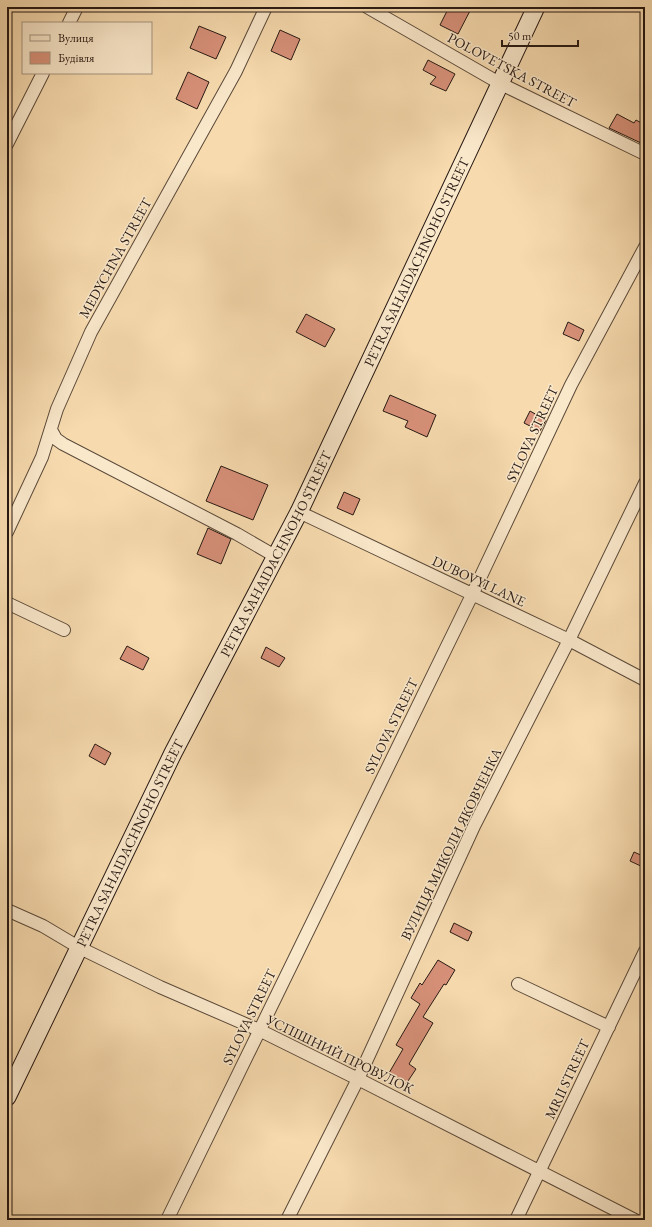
<svg xmlns="http://www.w3.org/2000/svg" width="652" height="1227" font-family="'EB Garamond',serif">
<style>
.building{fill:#d8917a;stroke:#261812}
.lines{fill:none;stroke-linecap:round;stroke-linejoin:round}
.street-casing{stroke:#5a4939;stroke-width:14}
.secondary-casing{stroke:#261812;stroke-width:19}
.street{stroke:#fae8cb;stroke-width:12}
.secondary{stroke:#fae8cb;stroke-width:17}
.labels{text-anchor:middle;stroke-width:3;stroke-linejoin:round;paint-order:stroke}
.street-label{font-size:14px;fill:#261812;stroke:#fae8cb}
</style>
<rect width="100%" height="100%" fill="#f7dbaf"/>
<filter id="stains"><feTurbulence type="fractalNoise" baseFrequency=".005" numOctaves="4"/><feColorMatrix values="0 0 0 0 .2 0 0 0 0 .09 0 0 0 0 .02 0 0 0 .5 -.17"/></filter>
<radialGradient id="worn" r=".72"><stop offset=".6" stop-color="#630" stop-opacity="0"/><stop offset="1" stop-color="#630" stop-opacity=".3"/></radialGradient>
<path class="building" d="M 449,7 L 472,7 L 458,34 L 440,25 Z
M 199,26 L 226,37 L 216,59 L 190,48 Z
M 280,30 L 300,39 L 291,60 L 271,51 Z
M 428,60 L 455,74 L 446,91 L 430,84 L 436,77 L 423,70 Z
M 188,72 L 209,82 L 197,109 L 176,99 Z
M 617,114 L 634,123 L 636,120 L 645,125 L 645,135 L 641,143 L 609,128 Z
M 306,314 L 335,329 L 325,347 L 296,332 Z
M 568,322 L 584,330 L 579,341 L 563,334 Z
M 390,395 L 436,415 L 427,437 L 405,427 L 408,421 L 383,411 Z
M 530,411 L 546,420 L 540,431 L 524,423 Z
M 221,466 L 268,485 L 253,520 L 206,501 Z
M 344,492 L 360,499 L 353,515 L 337,508 Z
M 208,528 L 231,539 L 221,564 L 197,554 Z
M 127,646 L 149,658 L 143,670 L 120,659 Z
M 266,647 L 285,658 L 279,667 L 261,658 Z
M 95,744 L 111,753 L 105,765 L 89,756 Z
M 634,852 L 645,857 L 645,868 L 630,861 Z
M 454,923 L 472,932 L 468,941 L 450,932 Z
M 438,960 L 455,970 L 446,985 L 444,984 L 423,1017 L 433,1023 L 409,1064 L 416,1069 L 406,1084 L 389,1073 L 403,1049 L 396,1045 L 420,1004 L 411,998 L 420,983 L 422,985 Z"/>
<g class="lines">
<defs>
<path id="street" d="M 367,7 L 501,84 L 645,154
M 69,23 L 77,7
M 7,144 L 43,73
M 51,430 L 56,439 L 63,444 L 237,534 L 275,556
M 299,512 L 569,640 L 645,680
M 7,532 L 42,457 L 57,409 L 91,332 L 236,71 L 266,7
M 7,603 L 64,630
M 7,910 L 43,926 L 80,948 L 160,987 L 259,1030 L 358,1079 L 635,1220
M 518,984 L 609,1027
M 167,1220 L 472,595 L 571,385 L 645,247
M 287,1220 L 358,1079 L 474,826 L 569,640 L 645,483
M 516,1220 L 645,951"/>
<g id="secondary">
<path id="s1" d="M 7,1097 L 173,753 L 299,512 L 536,7"/>
</g>
</defs>
<use href="#street" class="street-casing"/>
<use href="#secondary" class="secondary-casing"/>
<use href="#street" class="street"/>
<use href="#secondary" class="secondary"/>
</g>
<g class="labels">
<g class="street-label">
<text transform="translate(512 70) rotate(28)" y="5">POLOVETSKA STREET</text>
<text transform="translate(115 258) rotate(-61)" y="5">MEDYCHNA STREET</text>
<text dy="5" stroke="none"><textPath href="#s1" startOffset="930">PETRA SAHAIDACHNOHO STREET</textPath></text>
<text transform="translate(532 434) rotate(-65)" y="5">SYLOVA STREET</text>
<text dy="5" stroke="none"><textPath href="#s1" startOffset="606">PETRA SAHAIDACHNOHO STREET</textPath></text>
<text transform="translate(479 581) rotate(25)" y="5">DUBOVYI LANE</text>
<text transform="translate(391 726) rotate(-64)" y="5">SYLOVA STREET</text>
<text dy="5" stroke="none"><textPath href="#s1" startOffset="282">PETRA SAHAIDACHNOHO STREET</textPath></text>
<text transform="translate(451 844) rotate(-64)" y="5">ВУЛИЦЯ МИКОЛИ ЯКОВЧЕНКА</text>
<text transform="translate(249 1017) rotate(-64)" y="5">SYLOVA STREET</text>
<text transform="translate(340 1054) rotate(26)" y="5">УСПІШНИЙ ПРОВУЛОК</text>
<text transform="translate(567 1079) rotate(-65)" y="5">MRII STREET</text>
</g>
</g>
<rect width="652" height="1227" fill="none" stroke="#f7dbaf" stroke-width="24"/>
<rect x="8" y="8" width="636" height="1211" fill="none" stroke="#261812" stroke-width="2"/>
<rect x="12" y="12" width="628" height="1203" fill="none" stroke="#261812"/>
<rect x="22" y="22" width="130" height="52" fill="#fae8cb" stroke="#a59581"/>
<rect x="30" y="35" width="20" height="6" fill="#fae8cb" stroke="#a59581"/>
<text x="58" y="42" font-size="12" fill="#261812">Вулиця</text>
<rect x="30" y="52" width="20" height="12" fill="#d8917a" stroke="#a59581"/>
<text x="58" y="62" font-size="12" fill="#261812">Будівля</text>
<path d="M502 40v6h76v-6" fill="none" stroke="#261812" stroke-width="2"/>
<text x="508" y="40" font-size="12" fill="#261812" stroke="#fae8cb" stroke-width="3" paint-order="stroke">50 m</text>
<rect width="100%" height="100%" filter="url(#stains)"/>
<rect width="100%" height="100%" fill="url(#worn)"/>
</svg>
